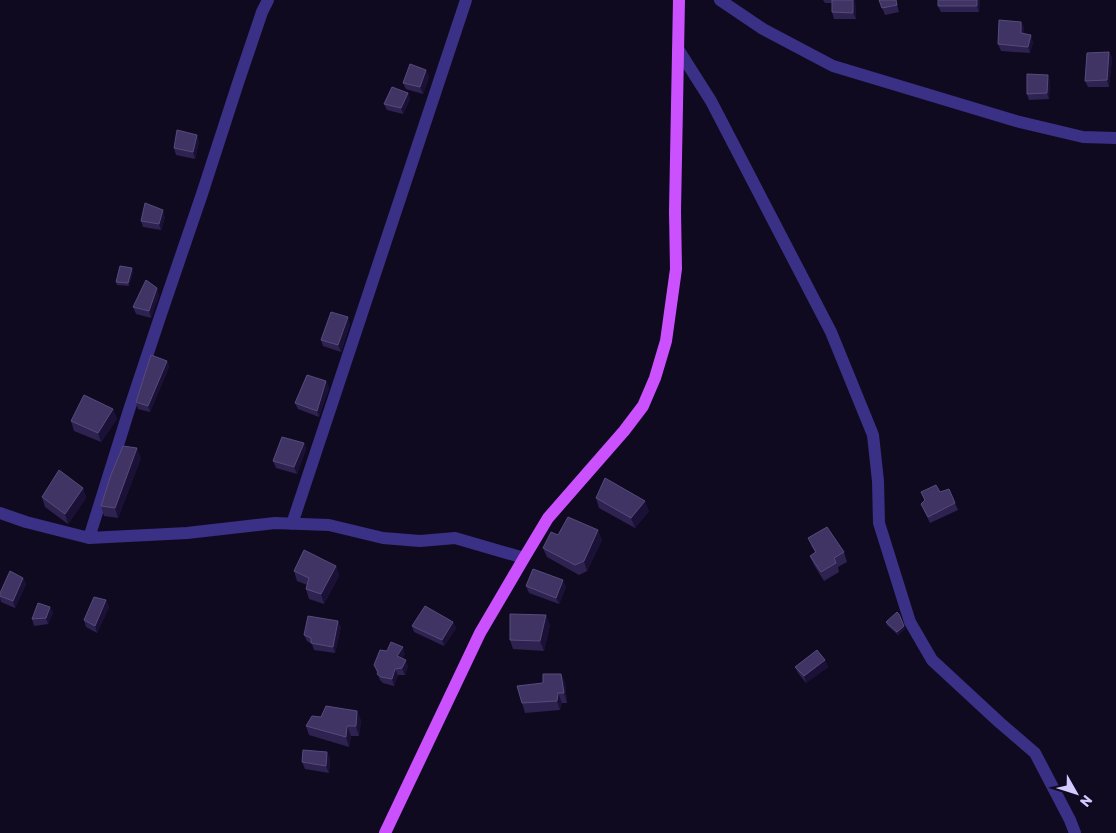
<svg xmlns="http://www.w3.org/2000/svg" width="1116" height="833" font-family="Rubik,sans-serif">
<style>
.lines{fill:none;stroke-linecap:round;stroke-linejoin:round}
.minor{stroke:#3a3085;stroke-width:12}
.major{stroke:#cb51ff;stroke-width:12}
.wall{fill:#2e2251}
.shaded-wall{fill:#1b1136}
.building{fill:#403464;stroke:#574b7c}
</style>
<rect width="100%" height="100%" fill="#100a21"/>
<g class="lines">
<path class="minor" d="M 720,0 L 763,29 L 833,66 L 1016,121 L 1083,137 L 1116,138
M 678,49 L 711,101 L 831,332 L 873,435 L 878,481 L 879,523 L 910,622 L 932,660 L 999,722 L 1035,753 L 1070,820 L 1075,833
M 0,513 L 26,522 L 89,538 L 187,533 L 275,523 L 329,525 L 383,538 L 420,541 L 455,538 L 524,558
M 292,524 L 466,0
M 89,538 L 129,410 L 161,314 L 202,194 L 238,83 L 262,12 L 268,0"/>
<path class="major" d="M 385,833 L 480,633 L 524,558 L 548,518 L 624,431 L 643,406 L 655,378 L 666,341 L 676,269 L 675,211 L 679,0"/>
</g>
<path class="wall" d="M 823,0 L 855,0 L 856,19 L 834,19 L 832,12 L 832,3 L 825,3 Z
M 879,0 L 896,0 L 899,12 L 885,15 Z
M 980,0 L 979,12 L 941,12 L 938,6 Z
M 1021,22 L 1024,28 L 1024,33 L 1033,42 L 1030,53 L 1001,51 L 998,44 Z
M 1109,52 L 1112,58 L 1109,87 L 1088,87 L 1085,81 Z
M 426,70 L 429,77 L 423,94 L 406,89 L 403,83 Z
M 1050,81 L 1049,99 L 1029,100 L 1027,94 Z
M 408,93 L 410,99 L 403,114 L 387,110 L 384,104 Z
M 199,141 L 195,159 L 176,155 L 174,148 Z
M 165,217 L 161,230 L 143,227 L 141,221 Z
M 133,271 L 129,286 L 117,285 L 116,282 Z
M 159,295 L 151,318 L 136,314 L 133,307 Z
M 350,324 L 341,352 L 323,346 L 321,340 Z
M 167,361 L 169,367 L 150,412 L 138,409 L 136,402 Z
M 326,381 L 329,388 L 319,417 L 298,409 L 295,403 Z
M 113,409 L 117,419 L 101,442 L 74,431 L 71,421 Z
M 304,443 L 306,449 L 297,474 L 276,468 L 273,461 Z
M 141,458 L 118,518 L 104,516 L 101,506 Z
M 83,488 L 86,498 L 68,524 L 45,507 L 42,497 Z
M 921,492 L 940,492 L 955,503 L 958,510 L 930,523 L 921,504 L 925,501 Z
M 596,498 L 649,511 L 635,528 L 599,508 Z
M 558,535 L 602,540 L 587,571 L 579,575 L 547,557 L 543,548 Z
M 808,538 L 844,552 L 847,562 L 838,567 L 839,572 L 824,581 L 814,565 L 810,556 L 815,552 L 812,547 Z
M 336,566 L 339,576 L 324,604 L 309,599 L 306,589 L 307,585 L 297,581 L 294,571 Z
M 23,578 L 26,584 L 15,608 L 1,602 L 0,598 L 0,593 Z
M 526,586 L 566,587 L 559,604 L 529,593 Z
M 106,600 L 109,607 L 97,633 L 86,627 L 84,620 Z
M 50,607 L 53,613 L 48,624 L 34,626 L 32,619 Z
M 453,622 L 456,628 L 444,646 L 414,632 L 412,626 Z
M 886,622 L 905,629 L 898,635 L 887,625 Z
M 550,625 L 544,651 L 513,649 L 510,640 Z
M 341,627 L 335,653 L 314,650 L 312,644 L 307,641 L 304,635 Z
M 405,654 L 402,658 L 408,666 L 405,675 L 398,675 L 394,686 L 383,683 L 380,680 L 374,665 Z
M 825,660 L 828,667 L 806,683 L 798,673 L 795,667 Z
M 561,674 L 565,683 L 567,703 L 562,703 L 560,710 L 525,713 L 522,703 L 543,683 Z
M 357,711 L 361,721 L 359,736 L 351,736 L 349,747 L 309,735 L 306,726 L 321,717 Z
M 330,758 L 329,773 L 305,769 L 302,762 Z"/>
<path class="shaded-wall" d="M 853,0 L 855,0 L 856,19 L 853,13 Z
M 977,0 L 980,0 L 979,12 L 977,6 Z
M 1021,22 L 1024,28 L 1024,39 L 1021,33 Z
M 1031,35 L 1033,42 L 1030,53 L 1028,47 Z
M 1109,52 L 1112,58 L 1109,87 L 1107,80 Z
M 426,70 L 429,77 L 423,94 L 420,87 Z
M 1048,75 L 1050,81 L 1049,99 L 1047,93 Z
M 408,93 L 410,99 L 403,114 L 401,108 Z
M 197,135 L 199,141 L 195,159 L 193,152 Z
M 163,210 L 165,217 L 161,230 L 159,224 Z
M 132,268 L 133,271 L 129,286 L 128,283 Z
M 157,288 L 159,295 L 151,318 L 149,311 Z
M 348,317 L 350,324 L 341,352 L 338,345 Z
M 167,361 L 169,367 L 150,412 L 148,406 Z
M 326,381 L 329,388 L 319,417 L 317,411 Z
M 113,409 L 117,419 L 101,442 L 98,433 Z
M 304,443 L 306,449 L 297,474 L 294,467 Z
M 137,448 L 141,458 L 118,518 L 115,508 Z
M 83,488 L 86,498 L 68,524 L 65,514 Z
M 645,501 L 649,511 L 635,528 L 631,518 Z
M 598,530 L 602,540 L 587,571 L 584,561 Z
M 336,566 L 339,576 L 324,604 L 321,594 Z
M 23,578 L 26,584 L 15,608 L 13,601 Z
M 563,580 L 566,587 L 559,604 L 556,598 Z
M 106,600 L 109,607 L 97,633 L 95,626 Z
M 50,607 L 53,613 L 48,624 L 46,618 Z
M 546,615 L 550,625 L 544,651 L 540,641 Z
M 338,621 L 341,627 L 335,653 L 333,647 Z
M 453,622 L 456,628 L 444,646 L 442,640 Z
M 904,626 L 905,629 L 898,635 L 897,632 Z
M 403,647 L 405,654 L 399,662 L 397,656 Z
M 406,660 L 408,666 L 405,675 L 402,668 Z
M 825,660 L 828,667 L 806,683 L 804,676 Z
M 395,669 L 398,675 L 394,686 L 392,679 Z
M 561,674 L 565,683 L 567,703 L 564,693 Z
M 558,693 L 562,703 L 560,710 L 557,701 Z
M 357,711 L 361,721 L 359,736 L 356,726 Z
M 347,726 L 351,736 L 349,747 L 346,737 Z
M 327,752 L 330,758 L 329,773 L 326,766 Z"/>
<path class="building" d="M 832,0 L 853,0 L 853,13 L 832,12 Z
M 879,0 L 896,0 L 897,5 L 882,8 Z
M 938,0 L 977,0 L 977,6 L 938,6 Z
M 999,20 L 1021,22 L 1021,33 L 1031,35 L 1028,47 L 998,44 Z
M 1109,52 L 1107,80 L 1085,81 L 1087,53 Z
M 410,64 L 426,70 L 420,87 L 403,83 Z
M 1027,74 L 1048,75 L 1047,93 L 1027,94 Z
M 392,87 L 408,93 L 401,108 L 384,104 Z
M 177,130 L 197,135 L 193,152 L 174,148 Z
M 145,203 L 163,210 L 159,224 L 141,221 Z
M 120,266 L 132,268 L 128,283 L 116,282 Z
M 146,280 L 157,288 L 149,311 L 133,307 Z
M 331,312 L 348,317 L 338,345 L 321,340 Z
M 151,355 L 167,361 L 148,406 L 136,402 Z
M 307,375 L 326,381 L 317,411 L 295,403 Z
M 84,395 L 113,409 L 98,433 L 71,421 Z
M 282,437 L 304,443 L 294,467 L 273,461 Z
M 123,446 L 137,448 L 115,508 L 101,506 L 111,475 Z
M 59,470 L 83,488 L 65,514 L 42,497 Z
M 605,478 L 645,501 L 631,518 L 596,498 Z
M 936,485 L 940,492 L 949,489 L 955,503 L 928,517 L 921,504 L 925,500 L 921,492 Z
M 568,517 L 598,530 L 584,561 L 575,565 L 543,548 L 551,532 L 558,535 Z
M 827,527 L 844,552 L 834,558 L 836,563 L 821,572 L 810,556 L 816,552 L 808,538 Z
M 304,550 L 336,566 L 321,594 L 306,589 L 309,578 L 294,571 Z
M 533,569 L 563,580 L 556,598 L 526,586 Z
M 10,571 L 23,578 L 13,601 L 0,596 L 0,593 Z
M 94,597 L 106,600 L 95,626 L 84,620 Z
M 38,603 L 50,607 L 46,618 L 32,619 Z
M 425,606 L 453,622 L 442,640 L 412,626 Z
M 897,612 L 899,614 L 904,626 L 897,632 L 886,622 Z
M 510,614 L 546,615 L 540,641 L 510,640 Z
M 308,616 L 338,621 L 333,647 L 311,643 L 311,638 L 304,635 Z
M 391,642 L 403,647 L 397,656 L 406,660 L 402,668 L 395,669 L 392,679 L 381,677 L 377,674 L 378,672 L 374,665 L 380,650 L 387,651 Z
M 817,650 L 825,660 L 804,676 L 795,667 Z
M 543,674 L 561,674 L 564,693 L 558,693 L 557,701 L 522,703 L 517,686 L 543,683 Z
M 326,706 L 357,711 L 356,726 L 347,726 L 346,737 L 306,726 L 312,716 L 321,717 Z
M 303,750 L 327,752 L 326,766 L 302,762 Z"/>
<g transform="translate(1076 793) rotate(129)" stroke="#100a21" stroke-width="4" paint-order="stroke">
<path d="M0-4L9 19L0 12L-9 19Z" fill="#d4caff"/>
<text y="-8" font-size="14" font-weight="bold" text-anchor="middle" fill="#d4caff">N</text>
</g>
</svg>
